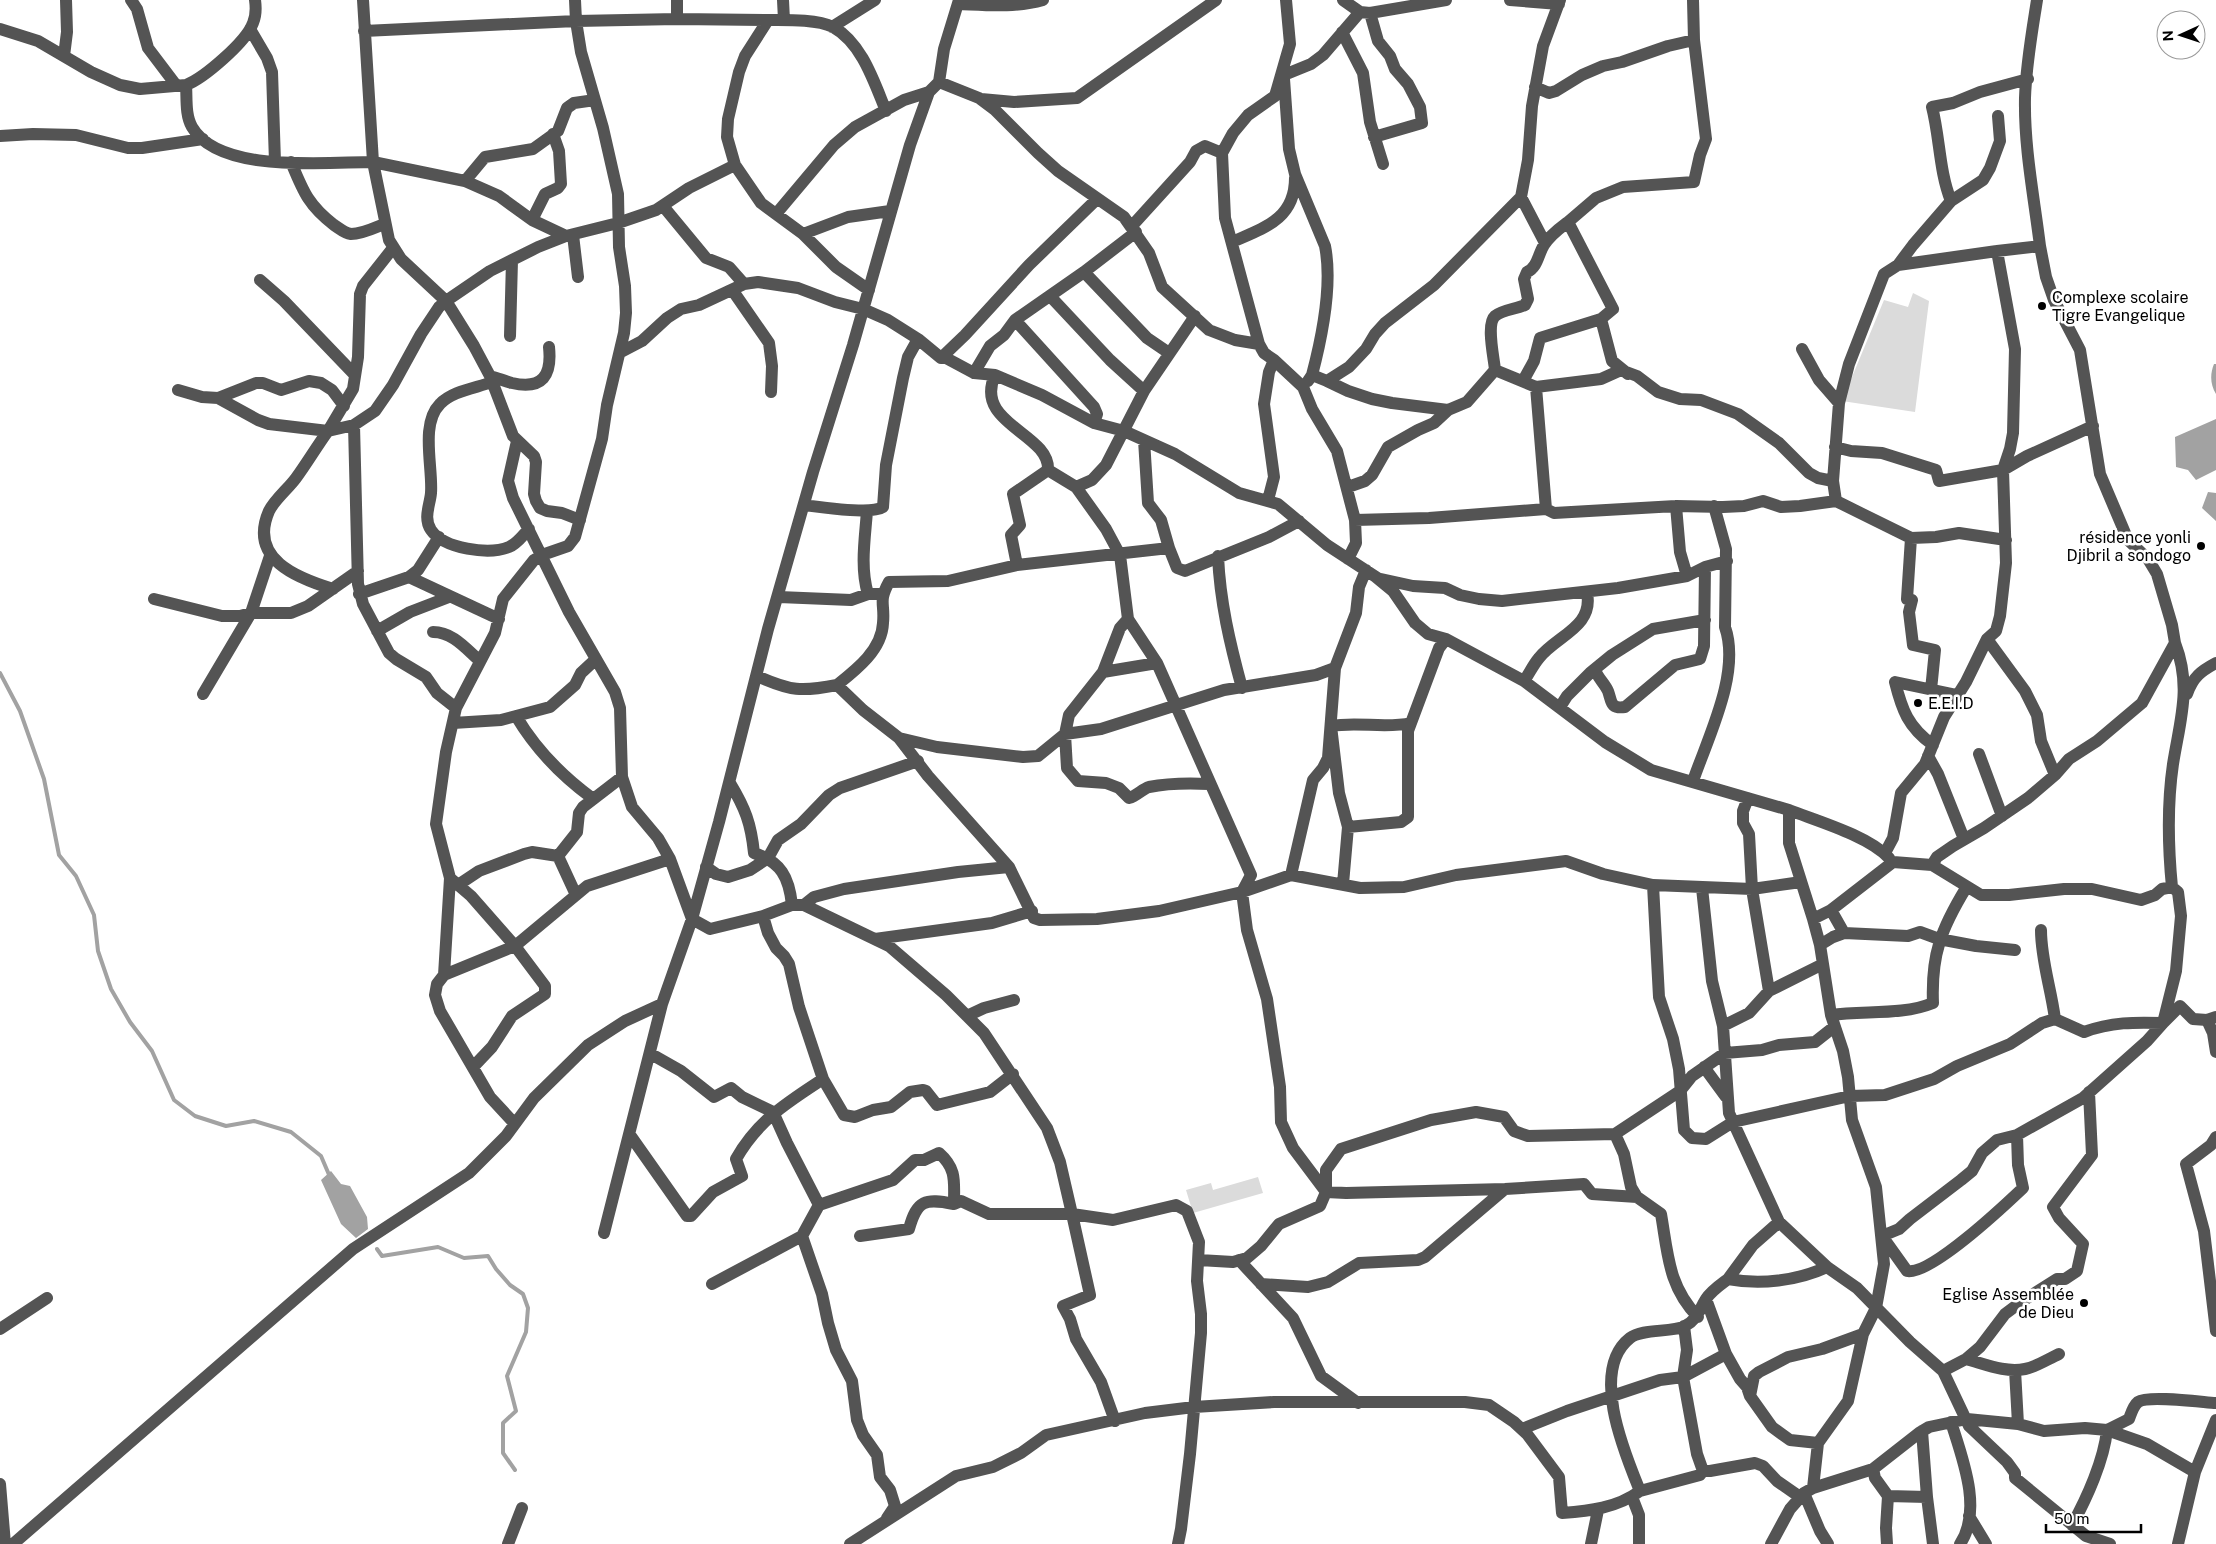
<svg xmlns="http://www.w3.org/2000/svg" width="2216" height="1544" font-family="'Public Sans',sans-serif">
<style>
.green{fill:#dbdbdb}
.water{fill:#a2a2a2}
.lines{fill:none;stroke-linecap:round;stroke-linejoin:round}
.stream{stroke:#a2a2a2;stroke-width:4}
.minor{stroke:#545454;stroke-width:12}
.poi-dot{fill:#000;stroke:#fff;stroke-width:2}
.labels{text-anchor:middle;stroke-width:5;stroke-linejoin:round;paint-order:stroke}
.poi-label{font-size:16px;fill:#000;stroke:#fff;text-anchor:start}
</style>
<rect width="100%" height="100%" fill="#fff"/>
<path class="green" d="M 1913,293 L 1929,301 L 1915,412 L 1842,401 L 1884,300 L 1908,307 Z
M 1258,1177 L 1263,1193 L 1193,1213 L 1186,1190 L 1211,1183 L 1213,1190 Z"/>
<path class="water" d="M 2214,364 L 2216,364 L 2216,394 C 2210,384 2210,374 2214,364 Z
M 2216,419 L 2216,470 L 2196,480 L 2188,470 L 2176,467 L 2175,437 Z
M 2208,492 L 2216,493 L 2216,521 L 2202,508 Z
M 331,1171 L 341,1184 L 350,1186 L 367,1217 L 368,1229 L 356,1238 L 341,1224 L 321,1180 Z"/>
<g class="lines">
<path class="stream" d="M 0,673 L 20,711 L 44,779 L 59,855 L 76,876 L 94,915 L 98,951 L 111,989 L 130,1022 L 152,1051 L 174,1100 L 195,1116 L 226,1126 L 254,1121 L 291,1132 L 321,1156 L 330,1177
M 377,1249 L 382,1256 L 438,1247 L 464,1258 L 488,1256 L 496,1269 L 510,1285 L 523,1294 L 528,1308 L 526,1332 L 507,1376 L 516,1411 L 503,1423 L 503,1453 L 515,1470"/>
<path class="minor" d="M 131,0 L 137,9 L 148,48 L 176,85
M 363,0 L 373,162 L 465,181 L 499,196 L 532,220 L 566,236
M 677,0 L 677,19
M 783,0 L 784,20
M 1286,0 L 1290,44 L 1275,96 L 1248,115 L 1233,133 L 1222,153 L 1225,218 L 1259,344 L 1264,353 L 1274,360 L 1303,387 L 1312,409 L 1337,451 L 1355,520 L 1356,543 L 1348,559
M 1343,0 L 1360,12 L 1370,13 L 1446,0
M 1510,0 L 1559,4
M 958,4 C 985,5 1016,8 1043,0
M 1370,13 L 1378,41 L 1390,56 L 1395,69 L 1408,84 L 1420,107 L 1422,123 L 1374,137
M 832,27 L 875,0
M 0,29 L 38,41 L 91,72 L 120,85 L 140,89 L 186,85 C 187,98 185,115 192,127 C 219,174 326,162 373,162 L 389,240 L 401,259 L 446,301 L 474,346 L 490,376 L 513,436 L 534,456 L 536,462 L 534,494 L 536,501 L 540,508 L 547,511 L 562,513 L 580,520
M 250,29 L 267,58 L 272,72 L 275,162
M 364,31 L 576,21 L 677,19 L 768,20
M 1342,32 L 1363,73 L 1370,122 L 1383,164
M 64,56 L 67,32 L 66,0
M 1284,75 L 1311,64 L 1323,55 L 1360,12
M 1284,79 L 1289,149 L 1295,174 L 1325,246 C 1333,286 1322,337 1312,375 L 1308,381
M 939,82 L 979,98 L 995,110 L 1038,153 L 1058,171 L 1124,217 L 1149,253 L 1162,287 L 1209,330 L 1235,340 L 1259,344
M 186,85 C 204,78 246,42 253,23 C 256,16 256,7 255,0
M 1535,87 L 1549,93 L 1556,91 L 1582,75 L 1603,66 L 1622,62 L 1668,46 L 1694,40
M 981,99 L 1014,102 L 1077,98 L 1216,0
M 0,136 L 33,134 L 76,135 L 128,148 L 142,148 L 203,139
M 291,162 C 303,191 308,205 334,225 C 339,228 344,233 351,234 C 362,234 374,228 384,224
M 735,165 L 727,137 L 728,119 L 739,72 L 745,56 L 768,20 C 786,20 817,19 833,27 C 862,43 874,82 886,111
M 465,181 L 485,157 L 533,149 L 558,131 L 567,108 L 574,103 L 595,100
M 1521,197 L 1545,243
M 1951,201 C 1939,171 1940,138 1932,107 L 1953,103 L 1980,92 L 2028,79
M 663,206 L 706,258 L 729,267 L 744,284
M 776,214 L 834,145 L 855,127 L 904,100 L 929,92
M 532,220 L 545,194 L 558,188 L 561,184 L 559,151 L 553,134
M 1131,227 L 1190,162 L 1196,151 L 1205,146 L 1222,153
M 803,234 L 836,267 L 869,290
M 573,235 L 578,277
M 1232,242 C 1264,228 1295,219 1295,178
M 1898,265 L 1997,251
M 1084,272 L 1147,338 L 1169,353
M 260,280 L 284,301 L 355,375
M 733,291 L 769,343 L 772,366 L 771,392
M 1050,296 L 1110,360 L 1144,391
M 1015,320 L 1094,407 L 1097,414 L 1094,423
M 510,336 L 512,260
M 1802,349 L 1819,380 L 1839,403
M 621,352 L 642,341 L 667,318 L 681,309 L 699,305 L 744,284 L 758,282 L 798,288 L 835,302 L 863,309 L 888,320 L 918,339 L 941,358 L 946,358 L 974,373 L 995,375 L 1042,395 L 1094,423 L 1124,431 L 1175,454 L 1239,493 L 1278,504 L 1327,545 L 1376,577 L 1393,591 L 1415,623 L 1428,634 L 1446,639 L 1524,681 L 1605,742 L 1651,770 L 1789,810 L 1789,843 L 1813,919 L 1831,910 L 1893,862 L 1932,865 L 1937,857 L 1953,846 L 1984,828 L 2028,798 L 2055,775 L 2069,759 L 2097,741 L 2142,703 L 2175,643 L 2172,625 L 2157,574 L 2148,559 L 2128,540 L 2100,474 L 2080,350 L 2054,300 L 2046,277 L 2040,246
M 941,358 L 965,335 L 1029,265 L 1097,199
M 1495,370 C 1494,358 1486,324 1495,316 C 1502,310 1516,309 1525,305 L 1528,299 L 1524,279 L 1527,272 C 1538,267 1538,254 1544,245 C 1550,235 1560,228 1568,222
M 974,373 L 990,346 L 1004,335 L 1015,320 L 1084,272 L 1136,232
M 1628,374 L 1612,361 L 1601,319 L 1613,309 L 1568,222 L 1596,198 L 1623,187 L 1694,182 L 1700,155 L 1706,139 L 1694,40 L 1693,0
M 995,375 C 973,424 1050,433 1048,470 L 1076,487 L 1106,529 L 1120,555 L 1128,619 L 1120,628 L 1103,672 L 1069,715 L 1065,734 L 1067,768 L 1078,781 L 1106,783 L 1119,788 L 1129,798 C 1137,796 1142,789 1149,787 C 1169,783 1189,783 1209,784
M 1312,375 L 1327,381 L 1349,367 L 1366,349 L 1375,334 L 1385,323 L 1434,285 L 1521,197 L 1528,160 L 1532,106 L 1543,46 L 1560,0
M 490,376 C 498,378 504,381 512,383 C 543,390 552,375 549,347
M 1327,381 L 1348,391 L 1372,399 L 1392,403 L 1448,410
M 1523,381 L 1534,361 L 1540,338 L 1601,319
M 492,382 C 476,388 452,391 440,404 C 420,424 433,467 431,493 C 430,505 423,518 431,530 C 444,549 489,555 509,547 C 517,544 523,535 529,529
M 1536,387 L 1546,509
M 178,390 L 202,397 L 218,398 L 256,383 L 263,383 L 281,390 L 309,381 L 321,383 L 332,390 L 344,406
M 218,398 L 258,420 L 269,424 L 328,431 L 353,389 L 358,357 L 360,294 L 363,286 L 393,248
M 354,425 L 358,584 L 363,604 L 389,653 L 396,659 L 426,677 L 437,693 L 456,708
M 1144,440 L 1148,503 L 1161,520 L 1169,548
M 517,441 L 508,481 L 513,498 L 569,612 L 615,692 L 620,708 L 622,777 L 632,807 L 658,838 L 670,859 L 692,919 L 710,929 L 763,916 L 792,905 L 804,905 L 889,946 L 946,995 L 984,1033 L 1047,1128 L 1060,1162 L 1072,1214 L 1113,1220 L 1176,1205 L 1187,1211 L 1199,1242 L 1197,1281 L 1201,1314 L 1201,1333 L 1190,1454 L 1181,1529 L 1178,1544
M 1835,447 L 1851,451 L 1882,453 L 1936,470 L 1939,481 L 2003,470 L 2027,456 L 2093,426
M 1076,487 L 1092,480 L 1106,465 L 1144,391 L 1195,316
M 1348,487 L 1365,481 L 1372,475 L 1388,447 L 1418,430 L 1434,423 L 1448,410 L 1467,402 L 1495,370 L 1536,387 L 1601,379 L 1621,370 L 1637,376 L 1658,392 L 1680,399 L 1701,400 L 1738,414 L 1779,443 L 1809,473 L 1818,478 L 1833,481
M 1268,500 L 1274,477 L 1264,404 L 1269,372 L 1274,360
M 1836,501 L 1833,481 L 1839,403 L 1849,364 L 1884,274 L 1898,265 L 1913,245 L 1951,201 L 1983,180 L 1990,168 L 2000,141 L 1998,116
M 804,505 C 820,507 871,515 883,507 L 886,465 L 903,378 L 908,357 L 918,339
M 1676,506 L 1680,552 L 1687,576
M 867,511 C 865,538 860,568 868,594
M 1355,520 L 1429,518 L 1546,509 L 1554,513 L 1676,506 L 1723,507 L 1744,506 L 1763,501 L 1781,507 L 1800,506 L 1836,501 L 1911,538 L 1936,537 L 1959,533 L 2006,540
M 1911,538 L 1907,599 L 1912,600 L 1909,612 L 1913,645 L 1935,650 L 1931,690
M 1218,556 C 1220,602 1230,644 1242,688
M 1017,565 L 1011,535 L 1020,525 L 1013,494 L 1048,470
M 409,577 L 499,619
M 1381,579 L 1413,586 L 1445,588 L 1460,595 L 1479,599 L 1502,601 L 1618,588 L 1687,576 L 1705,567 L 1727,561
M 333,589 C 297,578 248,559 269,511 C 275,499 288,489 296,478 C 307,463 317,446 328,431 L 354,425 L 375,411 L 393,385 L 421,334 L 439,307 L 446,301 L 490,271 L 538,247 L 566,236 L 618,223 L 656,210 L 689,188 L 735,165 L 761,203 L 803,234 L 848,217 L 890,211
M 359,594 L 409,577 L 418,570 L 439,537
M 779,597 L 851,600 L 868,594 L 882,594
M 154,599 L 222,616 L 240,616 L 251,613 L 291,613 L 308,606 L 358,571
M 1128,619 L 1157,663 L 1251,875 L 1242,892 L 1247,930 L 1267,999 L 1280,1087 L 1281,1122 L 1293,1148 L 1326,1192 L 1320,1206 L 1279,1224 L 1261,1246 L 1247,1258 L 1233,1262 L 1199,1260
M 377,631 L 410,612 L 449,597
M 433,632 C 453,632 466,649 480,661
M 1987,639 L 2025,691 L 2037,715 L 2041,741 L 2055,775
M 1595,670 C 1598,678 1605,684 1608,691 C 1612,702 1610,709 1625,707 L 1675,665 L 1700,659 L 1704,646 L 1705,567
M 1103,672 L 1157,663
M 757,676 C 791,691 801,692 837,685 L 863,710 L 899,738 L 937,747 L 1023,757 L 1038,756 L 1065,734 L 1101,729 L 1224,690 L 1316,675 L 1335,668
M 1524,681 C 1529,674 1533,665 1539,658 C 1556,636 1594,627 1587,593
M 837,685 C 856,670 882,650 883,623 C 885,603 878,602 889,582 L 948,581 L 1017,565 L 1169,548 L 1177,568 L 1185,571 L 1269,537 L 1299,521
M 203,694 L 251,613 L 270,556
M 2187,694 C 2193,677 2201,671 2216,663
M 1560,707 L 1567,696 L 1590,673 L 1612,655 L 1653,629 L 1705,620
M 516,716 C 535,748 562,776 592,798
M 453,723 L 501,720 L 550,707 L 575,685 L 581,673 L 595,660
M 899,738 L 928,776 L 1009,867 L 1034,918 L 1040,920 L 1097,919 L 1159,911 L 1242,892 L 1291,875 L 1360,888 L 1404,887 L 1456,875 L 1566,861 L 1603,874 L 1653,885 L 1752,889 L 1749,834 L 1743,823 L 1743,811 L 1748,798
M 1933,745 C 1908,727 1902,710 1895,682 L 1957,695
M 1979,754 L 2002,816
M 1928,756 L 1938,774 L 1964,839
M 1693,781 C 1708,737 1741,673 1725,627 L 1726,549 L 1714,506
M 730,783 C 745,808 751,823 754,853 C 781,862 789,877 792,905
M 1789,810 C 1817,821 1869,836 1889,858
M 1348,827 L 1401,822 L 1408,817 L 1408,731 L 1411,723
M 1885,853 L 1893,838 L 1901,793 L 1925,764 L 1944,717 L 1966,682 L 1987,639 L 1996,631 L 2000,616 L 2006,563 L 2003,470 L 2010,449 L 2013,433 L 2015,349 L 1997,251 L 2040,246 C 2034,197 2024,147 2025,98 C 2026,65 2032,32 2037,0
M 558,856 L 576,895
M 1932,865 L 1981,895 L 2009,895 L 2064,889 L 2092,889 L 2141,900 L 2155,895 L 2162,889 L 2172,887
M 706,867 L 716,874 L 728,877 L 750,870 L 768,858 L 778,840 L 801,824 L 829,795 L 840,788 L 918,761
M 1291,875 L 1313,780 L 1323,768 L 1328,758 L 1335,668 L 1356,613 L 1359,587 L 1366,570
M 450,878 L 444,975 L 515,946 L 587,886 L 670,859
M 1343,884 L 1348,827 L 1339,793 L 1331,726 C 1358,721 1384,729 1411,723 L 1439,648 L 1446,639
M 458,885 L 479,871 L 524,854 L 532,852 L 558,856 L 577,832 L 579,813 L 583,807 L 622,777
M 1653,885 L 1659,997 L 1673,1039 L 1679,1069 L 1684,1130 L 1692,1138 L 1706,1139 L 1733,1122 L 1850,1096 L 1885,1095 L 1934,1079 L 1957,1066 L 2010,1044 L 2042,1023 L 2055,1019 L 2084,1032 C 2111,1022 2135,1022 2163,1023 L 2180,1006 L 2193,1019 L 2207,1020 L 2216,1017
M 1702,888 L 1712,981 L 1723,1026 L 1729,1113 L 1779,1222 L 1827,1267 L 1857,1288 L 1910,1342 L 1943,1371 L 1969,1426 L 2007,1462 L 2015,1473 L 2015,1478 L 2086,1536 L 2110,1544
M 804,905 L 814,897 L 844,889 L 958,872 L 1009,867
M 1831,910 L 1844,933
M 763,916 L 768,933 L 776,948 L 784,956 L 789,964 L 799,1007 L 823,1079 L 844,1115 L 855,1117 L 873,1110 L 891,1107 L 910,1092 L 923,1090 L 926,1091 L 937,1105 L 990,1092 L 1013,1074
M 1813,919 L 1820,945 L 1831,1015 L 1843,1051 L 1848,1077 L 1852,1120 L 1876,1187 L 1884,1264 L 1876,1308 L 1863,1334 L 1848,1401 L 1818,1443 L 1813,1488
M 2041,930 C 2041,960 2051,988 2055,1019
M 875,939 L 992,923 L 1032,911
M 1820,945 L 1833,937 L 1844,933 L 1908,936 L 1920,932 L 1939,939 L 1976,946 L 2015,950
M 444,975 L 437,984 L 435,995 L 440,1011 L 490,1097 L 514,1123
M 1769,991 L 1752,889 L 1801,882
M 1831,1015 C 1864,1010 1901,1016 1933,1003 C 1931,955 1941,929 1966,888
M 967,1016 L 984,1008 L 1014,1000
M 2207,1020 L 2213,1033 L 2216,1052
M 1723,1026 L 1749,1013 L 1769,991 L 1823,964
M 651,1054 L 681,1071 L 714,1097 L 731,1088 L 742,1097 L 773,1112 L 787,1143 L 819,1205
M 474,1066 L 492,1047 L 512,1016 L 545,994 L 545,986 L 515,946 L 471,896 L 450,878 L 436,824 L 446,752 L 456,708 L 495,633 L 503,599 L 534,560 L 542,555 L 568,546 L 575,537 L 602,439 L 607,405 L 624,333 L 626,313 L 625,286 L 619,247 L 618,194 L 603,128 L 581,52 L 576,21 L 575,0
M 1704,1067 L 1726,1097
M 1615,1134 L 1624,1154 L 1631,1187 L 1637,1197 L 1661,1214 C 1668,1254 1668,1286 1698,1317
M 630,1135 L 687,1216 L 691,1216 L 713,1192 L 742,1176 L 736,1159 C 758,1120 788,1102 823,1079
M 2017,1135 L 2018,1165 L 2023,1188 C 2004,1206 1930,1276 1907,1271 L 1882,1236 L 1899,1229 L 1910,1219 L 1961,1180 L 1972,1171 L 1982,1153 L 1997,1140 L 2017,1135 L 2083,1098 L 2147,1041 L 2163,1023 L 2176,971 L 2181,916 L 2178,892 L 2172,887 C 2168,846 2167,805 2173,764 C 2180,720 2192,687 2175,643
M 2216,1137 L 2211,1145 L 2186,1164 L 2204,1231 L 2216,1331
M 1637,1197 L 1592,1194 L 1584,1184 L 1505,1189 L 1346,1193 L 1326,1192 L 1326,1170 L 1341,1149 L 1431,1120 L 1476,1112 L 1504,1117 L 1514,1131 L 1528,1136 L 1615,1134 L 1680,1091 L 1692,1076 L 1725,1053 L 1762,1050 L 1779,1045 L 1815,1042 L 1834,1027
M 604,1233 L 662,1004
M 802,1236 L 822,1294 L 828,1323 L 836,1350 L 852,1381 L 857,1420 L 863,1435 L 877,1455 L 880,1477 L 890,1490 L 895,1506 L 887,1518
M 860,1236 L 909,1229 C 917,1200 925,1198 954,1204
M 1239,1260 L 1293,1318 L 1321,1376 L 1358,1403
M 1728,1279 L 1753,1245 L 1779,1222
M 712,1284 L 802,1236 L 819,1205 L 893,1180 L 915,1160 L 924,1160 L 939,1153 C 957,1169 954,1181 954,1204 L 961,1201 L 989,1214 L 1072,1214 L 1090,1295 L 1063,1306 L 1070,1319 L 1076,1339 L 1101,1382 L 1115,1421
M 1261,1284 L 1308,1287 L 1328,1282 L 1359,1263 L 1418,1260 L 1425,1257 L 1505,1189
M 1706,1299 L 1726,1354 L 1740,1379 L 1747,1387 L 1750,1396 L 1772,1427 L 1790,1440 L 1818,1443
M 1684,1326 L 1687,1350 L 1683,1377 L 1697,1454 L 1703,1471
M 0,1329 L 47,1298
M 1966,1359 C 1985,1364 2005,1373 2025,1369 C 2036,1367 2048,1359 2059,1354
M 2015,1370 L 2018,1424
M 1943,1371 L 1966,1359 L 1980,1347 L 2005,1314 L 2021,1302 L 2057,1279 L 2065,1279 L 2077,1271 L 2083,1244 L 2059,1218 L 2053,1207 L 2092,1155 L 2089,1092
M 1750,1396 L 1754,1376 L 1759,1372 L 1788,1357 L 1822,1349 L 1863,1334
M 1951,1422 C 1962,1457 1983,1510 1960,1544
M 1522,1429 L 1567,1411 L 1660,1380 L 1683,1377 L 1726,1354
M 1873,1469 L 1875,1478 L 1888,1496 L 1886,1528 L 1887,1544
M 0,1484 L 5,1544
M 1640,1491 C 1625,1454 1589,1370 1630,1338 C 1643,1328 1671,1333 1685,1326 C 1698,1319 1699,1310 1706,1299 C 1711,1291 1720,1285 1728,1279 C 1760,1285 1797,1281 1827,1267
M 1804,1493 L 1820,1531 L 1828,1544
M 1888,1496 L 1927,1497 L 1922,1431
M 1632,1497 L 1639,1515 L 1639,1544
M 1927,1497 L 1933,1544
M 1969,1516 L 1986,1544
M 2072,1525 C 2087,1498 2104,1460 2107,1430 L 2129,1419 C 2131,1414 2133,1406 2138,1402 C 2148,1395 2201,1402 2216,1403
M 13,1544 L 353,1249 L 469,1173 L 506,1136 L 534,1098 L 588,1045 L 625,1021 L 662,1004 L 692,919 L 719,822 L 768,629 L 813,472 L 853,345 L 910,145 L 929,92 L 939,82 L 944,49 L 959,0
M 508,1544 L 522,1508
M 850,1544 L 956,1476 L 993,1467 L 1021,1453 L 1046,1435 L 1145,1413 L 1194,1407 L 1274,1402 L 1465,1402 L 1489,1405 L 1514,1422 L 1527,1434 L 1559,1477 L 1562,1513 C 1589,1511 1617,1508 1640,1491 L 1700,1475 L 1703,1471 L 1710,1471 L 1755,1463 L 1763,1466 L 1777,1481 L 1800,1497
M 1591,1544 L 1598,1510
M 1771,1544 L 1790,1509 L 1804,1493 L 1813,1488 L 1873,1469 L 1919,1433 L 1929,1427 L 1967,1419 L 2018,1424 L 2044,1431 L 2085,1428 L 2107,1430 L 2147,1444 L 2195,1472
M 2178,1544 L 2195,1472 L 2216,1420"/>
</g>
<g class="poi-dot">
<circle cx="2042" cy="306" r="5"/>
<circle cx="2201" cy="546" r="5"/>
<circle cx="1918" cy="703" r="5"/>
<circle cx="2084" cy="1303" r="5"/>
</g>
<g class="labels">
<g class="poi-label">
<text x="2052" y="303">Complexe scolaire<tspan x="2052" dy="18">Tigre Evangelique</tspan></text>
<text x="2191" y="543" text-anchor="end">résidence yonli<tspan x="2191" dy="18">Djibril a sondogo</tspan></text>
<text x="1928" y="709">E.E.I.D</text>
<text x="2074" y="1300" text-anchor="end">Eglise Assemblée<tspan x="2074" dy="18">de Dieu</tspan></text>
</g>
</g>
<g transform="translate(2181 35) rotate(267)"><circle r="24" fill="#ffffff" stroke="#999999"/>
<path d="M0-4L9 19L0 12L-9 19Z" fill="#000000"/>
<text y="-8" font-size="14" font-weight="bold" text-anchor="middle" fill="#000000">N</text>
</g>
<path d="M2046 1524v8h95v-8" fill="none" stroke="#000000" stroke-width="2.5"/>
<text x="2054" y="1524" font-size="15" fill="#000000" stroke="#ffffff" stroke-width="4" paint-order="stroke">50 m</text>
</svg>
